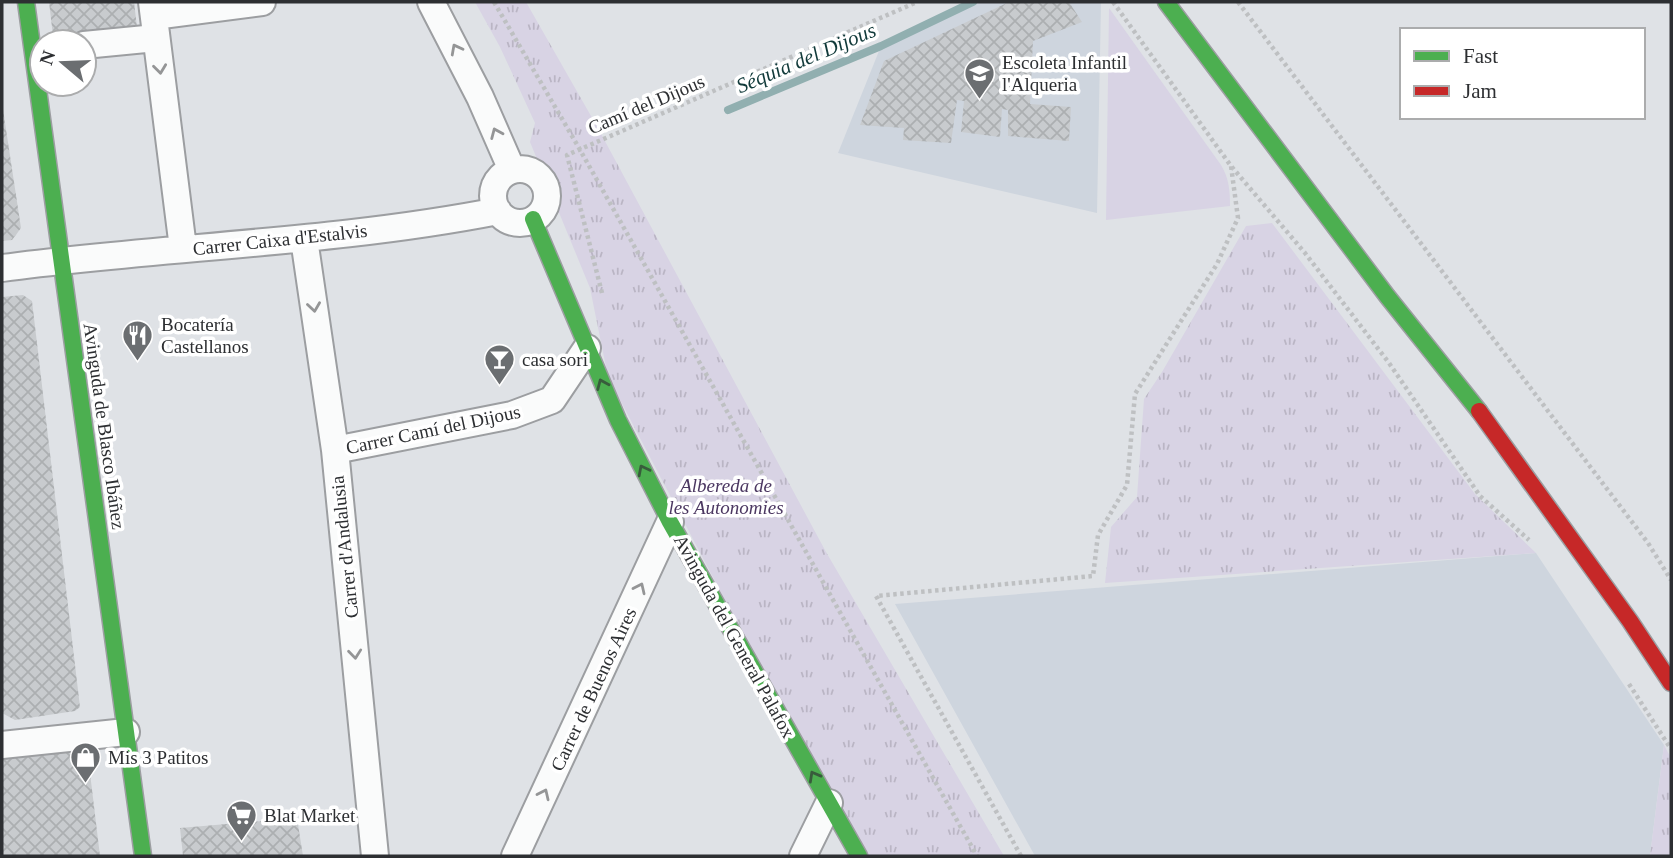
<svg xmlns="http://www.w3.org/2000/svg" width="1673" height="858" font-family="Georgia,serif">
<style>
.built{fill:#ced5de}
.grass{fill:#d8d3e4}
.park{fill:url(#park-tufts)}
.lines{fill:none;stroke-linecap:round;stroke-linejoin:round}
.stream{stroke:#91afb0;stroke-width:8}
.building{fill:url(#building-cross-hatch)}
.street-casing{stroke:#9c9ea1;stroke-width:30}
.fast-casing{stroke:#9c9ea1;stroke-width:19}
.jam-casing{stroke:#9c9ea1;stroke-width:19}
.path{stroke:#bec0c2;stroke-width:4.5;stroke-dasharray:3.5 3.5;stroke-linecap:butt}
.street{stroke:#fafbfb;stroke-width:26}
.fast{stroke:#4caf50;stroke-width:16}
.jam{stroke:#c62828;stroke-width:16}
.oneway{stroke:#949596}
.oneway2{stroke:#385c3c}
.labels{text-anchor:middle;stroke-width:7;stroke-linejoin:round;paint-order:stroke}
.poi-label{font-size:19px;fill:#2d2f32;stroke:#fff;text-anchor:start}
.street-label{font-size:19px;fill:#2d2f32;stroke:#fff}
.park-label{font-size:19px;font-style:italic;fill:#4b3761;stroke:#fff}
.water-label{font-size:21px;font-style:italic;fill:#113a3a;stroke:#fff}
</style>
<defs>
<pattern id="park-tufts" width="24" height="20" patternUnits="userSpaceOnUse" patternTransform="scale(1.75)"><rect width="24" height="20" fill="#d8d3e4"/><path d="M3 7l-1-3M5 7V3M7 7l1-3M15 17l-1-3M17 17v-4M19 17l1-3" fill="none" stroke="#bab5c4"/></pattern>
<pattern id="building-cross-hatch" width="8" height="8" patternUnits="userSpaceOnUse" patternTransform="scale(1.75)"><rect width="8" height="8" fill="#c8cbce"/><path d="M0 0l8 8M0 8l8-8" fill="none" stroke="#acafb1"/></pattern>
</defs>
<rect width="100%" height="100%" fill="#dfe2e6"/>
<path class="built" d="M 973,2 L 1101,2 L 1097,213 L 838,153 L 881,46 Z
M 1536,553 L 1664,745 L 1650,856 L 1035,856 L 895,604 Z"/>
<path class="grass" d="M 1109,8 L 1221,165 C 1229,178 1230,191 1230,206 L 1106,220 Z"/>
<path class="park" d="M 475,2 L 526,2 L 599,130 L 826,552 L 1004,856 L 859,856 L 608,377 L 590,288 L 530,142 L 535,123 L 500,47 Z
M 1272,223 L 1475,494 L 1536,553 L 1105,583 L 1111,527 L 1137,497 L 1144,399 L 1162,372 L 1246,226 Z
M 1664,745 L 1671,758 L 1671,856 L 1650,856 Z"/>
<g class="lines">
<path class="stream" d="M 728,110 L 881,46 L 973,2"/>
</g>
<path class="building" d="M 49,2 L 134,2 L 137,27 L 53,36 Z
M 1009,2 L 1069,2 L 1082,22 L 1033,41 L 1030,104 L 1071,107 L 1069,141 L 1008,136 L 1008,110 L 1002,109 L 1000,137 L 961,132 L 964,101 L 957,100 L 951,143 L 903,140 L 904,128 L 860,125 L 884,61 Z
M 2,103 L 21,228 L 12,240 L 2,241 Z
M 23,295 L 32,301 L 80,707 L 75,711 L 15,720 L 2,713 L 2,297 Z
M 87,748 L 100,856 L 2,856 L 2,759 Z
M 297,818 L 303,856 L 183,856 L 180,828 Z"/>
<g class="lines">
<defs>
<path id="street" d="M 152,2 L 183,248
M 431,2 L 480,97 L 512,170
M 154,16 L 262,2
M 84,45 L 156,38
M493 196a27 27 0 1 1 54 0a27 27 0 1 1-54 0Z
M 304,239 L 335,450 L 375,856
M 2,268 C 167,246 334,243 498,211
M 335,450 L 512,415 L 552,400 L 587,348
M 2,745 L 126,732
M 515,856 L 670,522
M 803,856 L 829,803"/>
<path id="fast" d="M 26,2 L 143,856
M 1166,2 L 1387,296 L 1479,411
M 533,219 L 618,420 L 670,522 L 859,856"/>
<path id="jam" d="M 1479,411 L 1630,621 L 1671,683"/>
</defs>
<use href="#street" class="street-casing"/>
<use href="#fast" class="fast-casing"/>
<use href="#jam" class="jam-casing"/>
<path class="path" d="M 494,2 L 579,148 L 977,856
M 1113,2 L 1231,166 L 1305,253 L 1389,363 L 1480,496 L 1529,540
M 1238,2 L 1648,543 L 1671,580
M 602,293 L 567,155 L 917,2
M 1629,684 L 1671,749
M 1021,856 L 876,596 L 1093,576 L 1098,535 L 1127,485 L 1135,394 L 1217,264 L 1238,218 L 1231,166"/>
<use href="#street" class="street"/>
<use href="#fast" class="fast"/>
<use href="#jam" class="jam"/>
</g>
<defs><path id="oneway-chevron" d="M-2-3.5L2.5 0L-2 3.5" fill="none" stroke-width="1.6" stroke-linecap="round" stroke-linejoin="round" transform="scale(1.75)"/></defs>
<g class="oneway">
<use href="#oneway-chevron" transform="translate(456 49) rotate(-118)"/>
<use href="#oneway-chevron" transform="translate(160 69) rotate(83)"/>
<use href="#oneway-chevron" transform="translate(496 133) rotate(-113)"/>
<use href="#oneway-chevron" transform="translate(314 307) rotate(82)"/>
<use href="#oneway-chevron" transform="translate(640 588) rotate(-65)"/>
<use href="#oneway-chevron" transform="translate(355 654) rotate(84)"/>
<use href="#oneway-chevron" transform="translate(544 794) rotate(-65)"/>
</g>
<g class="oneway2">
<use href="#oneway-chevron" transform="translate(602 384) rotate(-113)"/>
<use href="#oneway-chevron" transform="translate(643 470) rotate(-117)"/>
<use href="#oneway-chevron" transform="translate(814 776) rotate(-119)"/>
</g>
<defs>
<symbol id="school-pin" viewBox="-11 -11 22 30"><path d="M0 17L-7.5 6A9.5 9.5 0 1 1 7.5 6Z" fill="#6b6e71" stroke="#fff"/><path d="M0-5L7-2L0 1L-7-2ZM-4 1L0 2.5L4 1V4Q0 6-4 4Z" fill="#fff"/></symbol>
<symbol id="restaurant-pin" viewBox="-11 -11 22 30"><path d="M0 17L-7.5 6A9.5 9.5 0 1 1 7.5 6Z" fill="#6b6e71" stroke="#fff"/><path d="M-5-6h1v4h1v-4h1v4h1v-4h1v5L-1.5 .5V6h-2V.5L-5-1ZM5-6V6H3V1.5H1.5Q1.5-4 5-6Z" fill="#fff"/></symbol>
<symbol id="bar-pin" viewBox="-11 -11 22 30"><path d="M0 17L-7.5 6A9.5 9.5 0 1 1 7.5 6Z" fill="#6b6e71" stroke="#fff"/><path d="M-6-5H6L.8 .8V4.5H3.5V6h-7V4.5H-.8V.8Z" fill="#fff"/></symbol>
<symbol id="shop-pin" viewBox="-11 -11 22 30"><path d="M0 17L-7.5 6A9.5 9.5 0 1 1 7.5 6Z" fill="#6b6e71" stroke="#fff"/><path d="M-5-2.5h2.3a2.7 3.5 0 0 1 5.4 0H5L5.5 6h-11ZM-1.5-2.5h3a1.5 2.3 0 0 0-3 0Z" fill="#fff"/></symbol>
<symbol id="supermarket-pin" viewBox="-11 -11 22 30"><path d="M0 17L-7.5 6A9.5 9.5 0 1 1 7.5 6Z" fill="#6b6e71" stroke="#fff"/><path d="M-6-5.5h2.5l.6 2H6L4.5 2H-2.5L-4.4-4H-6ZM-1.5 3.2a1.3 1.3 0 1 0 .1 0ZM3 3.2a1.3 1.3 0 1 0 .1 0Z" fill="#fff"/></symbol>
</defs>
<g fill-rule="evenodd">
<use href="#school-pin" x="962" y="56" width="35" height="47"/>
<use href="#restaurant-pin" x="120" y="318" width="35" height="47"/>
<use href="#bar-pin" x="482" y="342" width="35" height="47"/>
<use href="#shop-pin" x="68" y="740" width="35" height="47"/>
<use href="#supermarket-pin" x="224" y="798" width="35" height="47"/>
</g>
<g class="labels">
<g class="poi-label">
<text x="1002" y="69">Escoleta Infantil<tspan x="1002" dy="22">l'Alqueria</tspan></text>
<text x="161" y="331">Bocatería<tspan x="161" dy="22">Castellanos</tspan></text>
<text x="522" y="366">casa sori</text>
<text x="108" y="764">Mis 3 Patitos</text>
<text x="264" y="822">Blat Market</text>
</g>
<g class="street-label">
<text transform="translate(646 104) rotate(-23)" y="7">Camí del Dijous</text>
<text transform="translate(280 239) rotate(-6)" y="7">Carrer Caixa d'Estalvis</text>
<text transform="translate(105 426) rotate(82)" y="7">Avinguda de Blasco Ibáñez</text>
<text transform="translate(433 429) rotate(-12)" y="7">Carrer Camí del Dijous</text>
<text transform="translate(344 547) rotate(-96)" y="7">Carrer d'Andalusia</text>
<text transform="translate(735 636) rotate(61)" y="7">Avinguda del General Palafox</text>
<text transform="translate(593 689) rotate(-65)" y="7">Carrer de Buenos Aires</text>
</g>
<g class="park-label">
<text x="726" y="492">Albereda de<tspan x="726" dy="22">les Autonomies</tspan></text>
</g>
<g class="water-label">
<text transform="translate(806 58) rotate(-23)" y="7">Séquia del Dijous</text>
</g>
</g>
<rect width="1673" height="858" fill="none" stroke="#2d2f32" stroke-width="7"/>
<rect x="1400" y="28" width="245" height="91" fill="#ffffff" stroke="#abacad" stroke-width="2"/>
<rect x="1414" y="51" width="35" height="10" fill="#4caf50" stroke="#abacad" stroke-width="2"/>
<text x="1463" y="63" font-size="21" fill="#2d2f32">Fast</text>
<rect x="1414" y="86" width="35" height="10" fill="#c62828" stroke="#abacad" stroke-width="2"/>
<text x="1463" y="98" font-size="21" fill="#2d2f32">Jam</text>
<g transform="translate(63 63) rotate(289)"><circle r="33" fill="#ffffff" stroke="#abacad" stroke-width="2"/>
<path d="M0-5L12 26L0 18L-12 26Z" fill="#6b6e71"/>
<text y="-10" font-size="19" font-weight="bold" text-anchor="middle" fill="#2d2f32">N</text>
</g>
</svg>
